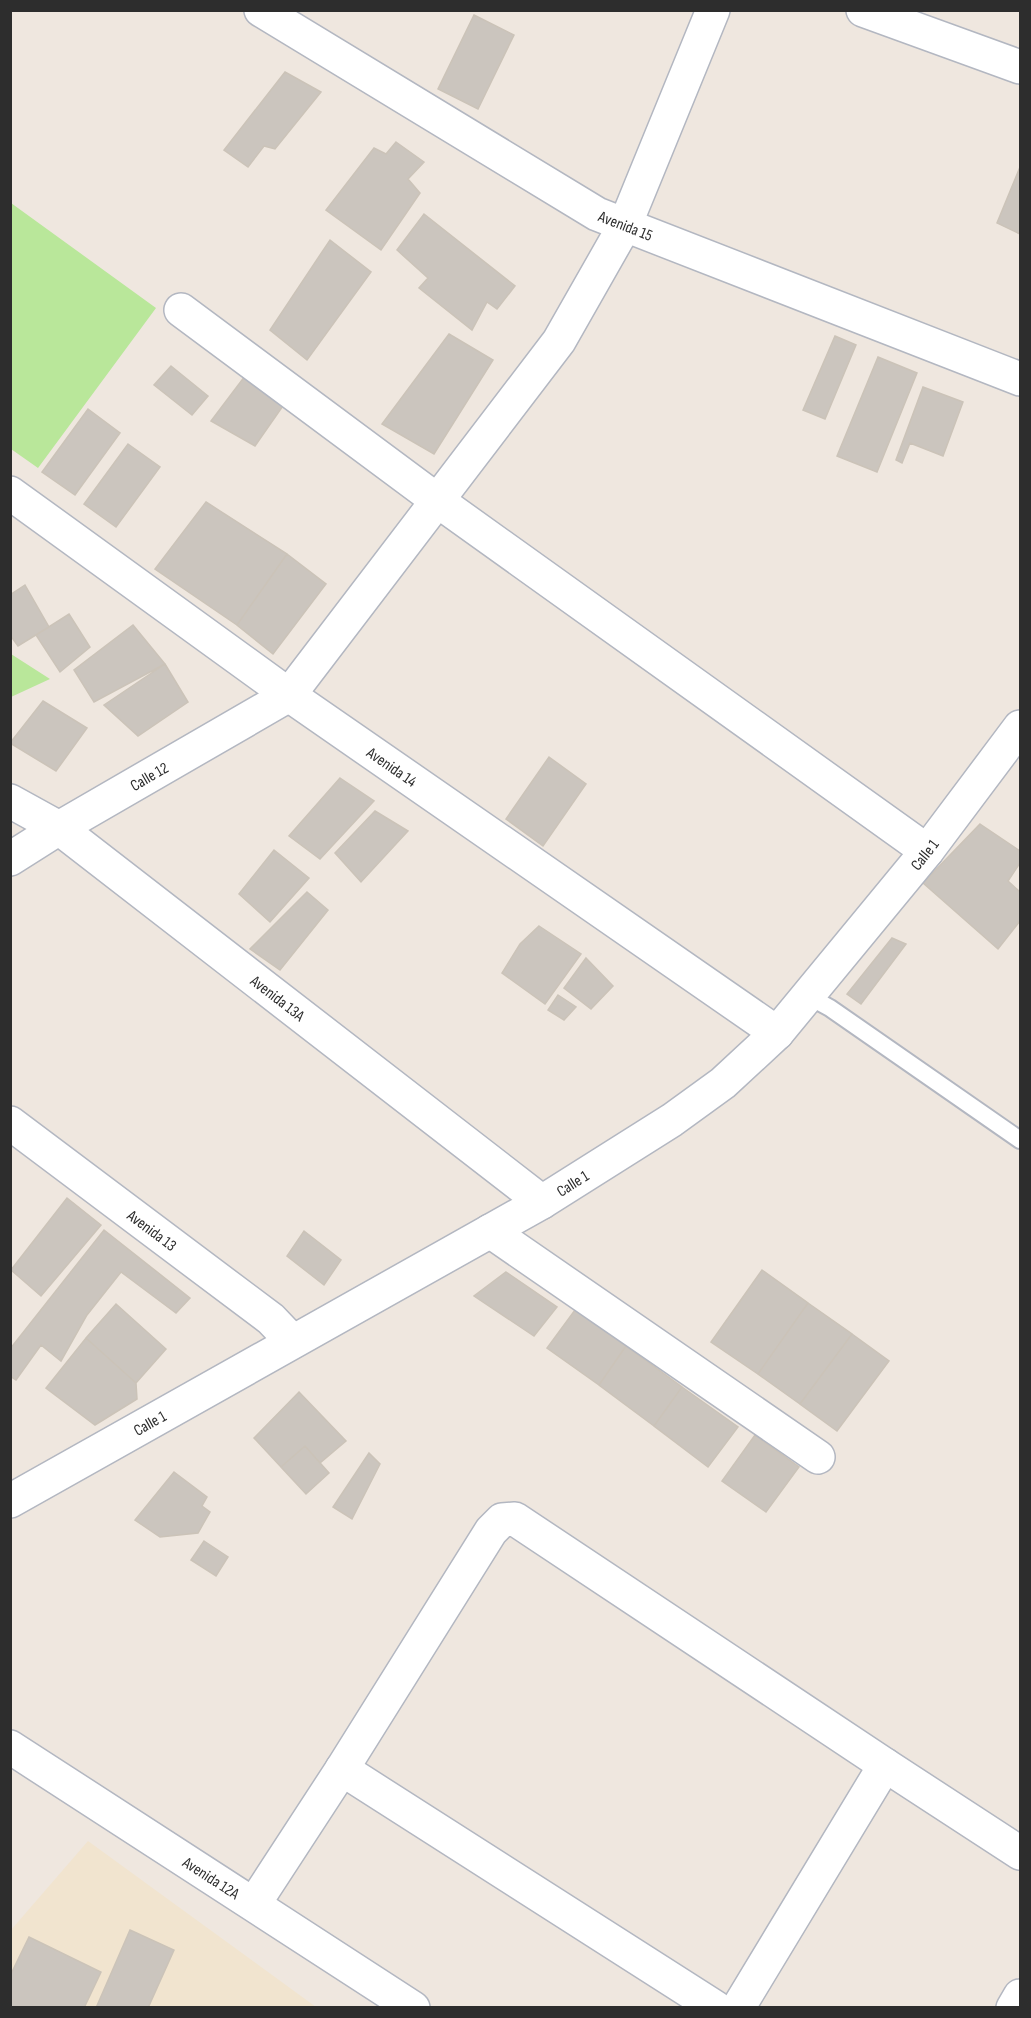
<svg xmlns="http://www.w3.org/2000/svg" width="1031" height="2018" font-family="'Sofia Sans Condensed',sans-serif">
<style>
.education{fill:#f1e4cf}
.green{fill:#b9e79a}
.building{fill:#cbc5be;stroke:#cbc3b8;stroke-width:1.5}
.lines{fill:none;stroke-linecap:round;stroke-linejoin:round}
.service-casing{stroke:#b3b7c1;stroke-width:20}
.minor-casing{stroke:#b3b7c1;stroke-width:36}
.service{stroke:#fff;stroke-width:16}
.minor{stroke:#fff;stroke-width:33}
.labels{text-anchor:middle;stroke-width:4.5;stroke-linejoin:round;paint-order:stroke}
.street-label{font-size:16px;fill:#2d2d2d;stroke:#fff}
</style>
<rect width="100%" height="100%" fill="#efe7df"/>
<path class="education" d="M 88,1841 L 316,2007 L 11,2008 L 11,1930 Z"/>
<path class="green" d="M 11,203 L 156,308 L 38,468 L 11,449 Z
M 11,654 L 50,679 L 11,697 Z"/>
<path class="building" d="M 474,15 L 514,35 L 478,109 L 438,89 Z
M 285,72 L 321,92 L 275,149 L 264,146 L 248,167 L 224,150 Z
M 396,142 L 424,162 L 408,179 L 420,193 L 381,250 L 326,210 L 374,148 L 386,154 Z
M 1020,167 L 1020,234 L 997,223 Z
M 424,214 L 515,286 L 497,309 L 487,302 L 472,330 L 419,288 L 428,278 L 397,250 Z
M 330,240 L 371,272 L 307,360 L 270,330 Z
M 449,334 L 493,360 L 434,454 L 382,424 Z
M 835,336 L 856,345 L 825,419 L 803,410 Z
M 878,357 L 917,373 L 877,472 L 837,456 Z
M 171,366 L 208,396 L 192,415 L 154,385 Z
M 245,376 L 285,403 L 255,446 L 211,421 Z
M 923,387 L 963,402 L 943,456 L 910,443 L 902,463 L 896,460 Z
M 88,409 L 120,433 L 75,495 L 42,472 Z
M 128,444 L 160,467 L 116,527 L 84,504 Z
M 206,502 L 287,554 L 237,625 L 155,569 Z
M 287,554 L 326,584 L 273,654 L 237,625 Z
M 25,585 L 49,627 L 18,646 L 10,635 L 10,595 Z
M 69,614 L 90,647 L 60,672 L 36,635 Z
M 133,625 L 165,664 L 94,702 L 74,670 Z
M 165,664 L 188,702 L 138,736 L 104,705 Z
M 43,701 L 87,728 L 56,771 L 10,743 Z
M 549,757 L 586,784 L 543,846 L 506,819 Z
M 340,778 L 374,801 L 320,859 L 289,836 Z
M 375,811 L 408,831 L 361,882 L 335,853 Z
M 980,824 L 1020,851 L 1020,863 L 1008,881 L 1020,892 L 1020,921 L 998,949 L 923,883 Z
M 274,850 L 309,878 L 270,922 L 239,894 Z
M 307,892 L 328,910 L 280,970 L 250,949 Z
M 539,926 L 581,954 L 545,1004 L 502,973 L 520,944 Z
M 892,938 L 906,944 L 861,1004 L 847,994 Z
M 586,958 L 613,986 L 591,1009 L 564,988 Z
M 558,995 L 576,1007 L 564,1020 L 548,1010 Z
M 67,1198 L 101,1225 L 41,1296 L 11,1270 Z
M 104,1230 L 190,1298 L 176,1313 L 121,1272 L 87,1315 L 61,1361 L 41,1345 L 16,1380 L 10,1376 L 10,1349 Z
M 304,1231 L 341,1260 L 324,1285 L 287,1256 Z
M 762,1270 L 808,1303 L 758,1374 L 711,1342 Z
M 506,1272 L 557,1307 L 534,1336 L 474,1296 Z
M 808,1303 L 852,1334 L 800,1404 L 758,1374 Z
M 116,1304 L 166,1349 L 136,1383 L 86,1338 Z
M 575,1310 L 626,1346 L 599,1385 L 547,1348 Z
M 852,1334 L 889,1361 L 837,1431 L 800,1404 Z
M 86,1338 L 136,1383 L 137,1399 L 95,1425 L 46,1388 Z
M 626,1346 L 682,1387 L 654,1426 L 599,1385 Z
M 682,1387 L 738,1427 L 708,1467 L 654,1426 Z
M 299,1392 L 346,1441 L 320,1463 L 305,1446 L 281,1467 L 254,1438 Z
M 755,1435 L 799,1467 L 766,1512 L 722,1481 Z
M 305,1446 L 329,1473 L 306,1494 L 281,1467 Z
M 369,1453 L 380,1464 L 352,1519 L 333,1507 Z
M 174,1472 L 207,1497 L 202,1506 L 210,1512 L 198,1533 L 160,1537 L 135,1520 Z
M 204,1541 L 228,1557 L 216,1576 L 191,1560 Z
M 130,1930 L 174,1950 L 148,2008 L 96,2008 Z
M 29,1937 L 101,1972 L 84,2008 L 10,2008 L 10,1976 Z"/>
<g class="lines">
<defs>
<path id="service" d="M 808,996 L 830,1008 L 1020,1140"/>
<g id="minor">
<path id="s1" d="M 261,10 L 597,214 L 1020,379"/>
<path d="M 863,10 L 1020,67"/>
<path d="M 181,310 L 438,501 L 927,851"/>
<path id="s2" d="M 10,493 L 289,695 L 777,1033"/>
<path id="s3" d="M 10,801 L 59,828 L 542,1202"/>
<path id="s4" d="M 10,859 L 59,828 L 289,695 L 559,341 L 625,225 L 713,10"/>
<path id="s5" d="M 10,1123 L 271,1319 L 292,1341"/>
<path d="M 490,1231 L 818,1457"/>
<path id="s6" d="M 10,1501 L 542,1202 L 672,1120 L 723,1083 L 777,1033 L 927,851 L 1020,727"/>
<path id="s7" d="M 10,1747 L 413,2008"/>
<path d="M 342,1769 L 716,2008"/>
<path d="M 254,1904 L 342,1769 L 491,1531 L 502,1520 L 515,1519 L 885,1765 L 1020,1853"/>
<path d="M 738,2008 L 885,1765"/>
<path d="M 1013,2008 L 1020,1996"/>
</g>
</defs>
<use href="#service" class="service-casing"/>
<use href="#minor" class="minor-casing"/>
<use href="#service" class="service"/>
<use href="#minor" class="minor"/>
</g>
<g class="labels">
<g class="street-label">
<text dy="6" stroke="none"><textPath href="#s1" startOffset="424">Avenida 15</textPath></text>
<text dy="6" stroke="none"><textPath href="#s2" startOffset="470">Avenida 14</textPath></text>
<text dy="6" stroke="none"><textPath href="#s4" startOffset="162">Calle 12</textPath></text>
<text dy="6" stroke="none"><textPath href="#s6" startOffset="1132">Calle 1</textPath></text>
<text dy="6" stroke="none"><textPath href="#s3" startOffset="333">Avenida 13A</textPath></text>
<text dy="6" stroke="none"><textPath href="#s6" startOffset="646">Calle 1</textPath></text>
<text dy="6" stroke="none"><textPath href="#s5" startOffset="178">Avenida 13</textPath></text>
<text dy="6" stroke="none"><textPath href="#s6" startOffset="160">Calle 1</textPath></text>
<text dy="6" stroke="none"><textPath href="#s7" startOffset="240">Avenida 12A</textPath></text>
</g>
</g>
<rect width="1031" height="2018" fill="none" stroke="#2d2d2d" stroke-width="24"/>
</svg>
